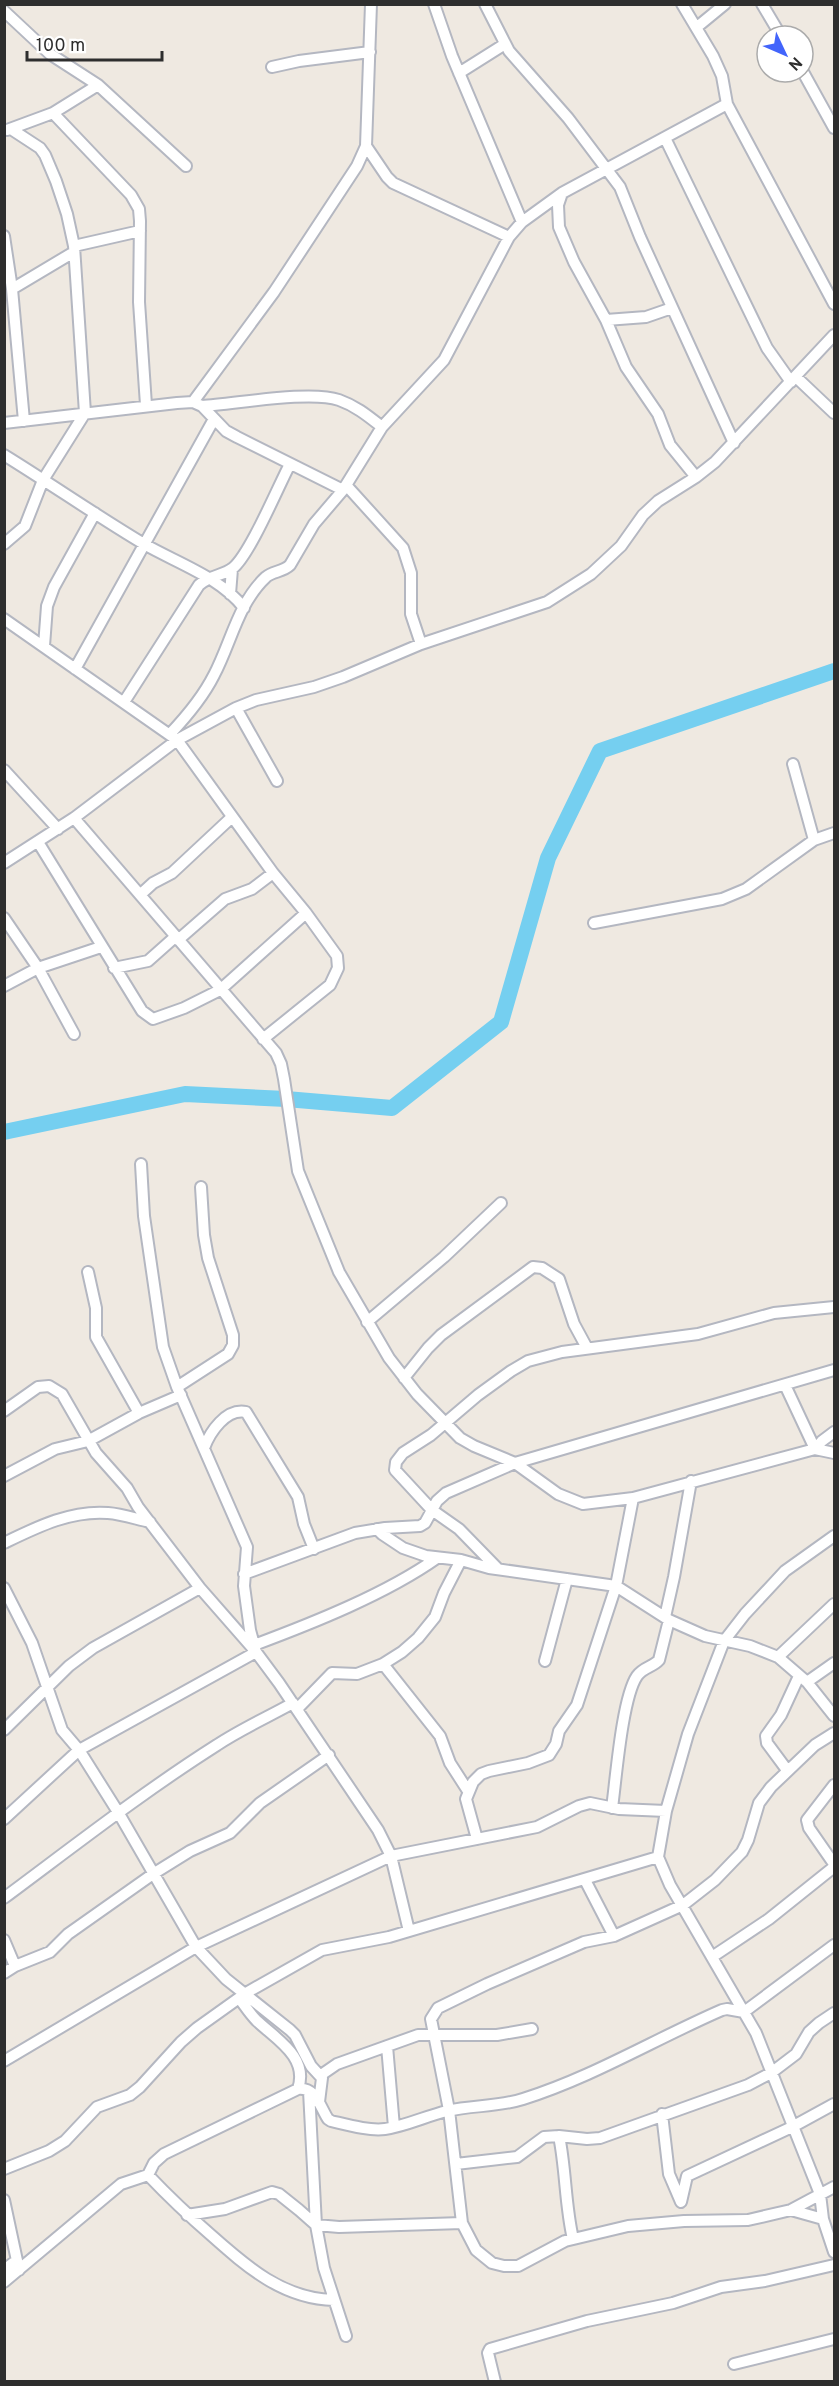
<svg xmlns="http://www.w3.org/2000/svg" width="839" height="2386" font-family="Overpass,sans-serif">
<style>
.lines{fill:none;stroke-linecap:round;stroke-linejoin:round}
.river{stroke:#75cff0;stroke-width:16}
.minor-casing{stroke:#b4b7c1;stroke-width:14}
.minor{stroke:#fff;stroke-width:10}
</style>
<rect width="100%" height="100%" fill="#efe9e1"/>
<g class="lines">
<path class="river" d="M 4,1132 L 185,1094 L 286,1099 L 392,1108 L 501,1022 L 548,858 L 600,751 L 834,671"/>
<defs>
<path id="minor" d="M 434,4 L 452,56 L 522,222
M 485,4 L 509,51 L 568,118 L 620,187 L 640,237 L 734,443
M 682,4 L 713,56 L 722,76 L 727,104 L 834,304
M 762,4 L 781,36
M 4,11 L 50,54 L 98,85 L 186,166
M 697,27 L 725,4
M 272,67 L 299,61 L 370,52
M 803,72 L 834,128
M 459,73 L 505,44
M 53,113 L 131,195 L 139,209 L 140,221 L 139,302 L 146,405
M 7,130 L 53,113 L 98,85
M 665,138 L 767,348 L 791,382
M 366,146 L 387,177 L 393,183 L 509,237
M 562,193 L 558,205 L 559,227 L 574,262 L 606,320 L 626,367 L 658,414 L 670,445 L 696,477
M 4,236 L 12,289 L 24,421
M 74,246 L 140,231
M 12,289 L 74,252
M 606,320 L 646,317 L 672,308
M 796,377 L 834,413
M 193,402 L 274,292 L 357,166 L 366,146 L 371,4
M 202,406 L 226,431 L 237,437 L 343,490
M 4,423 L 177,403 L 193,402 L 202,406 C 236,404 310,390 339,400 C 356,406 368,416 382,427
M 4,455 C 51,484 97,516 144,544 C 177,563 220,577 244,608
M 346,485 L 403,548 L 411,573 L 411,614 L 421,644
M 4,544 L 25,526 L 43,480 L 85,413 L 74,246 L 67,214 L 56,181 L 45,155 L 40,148 L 11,129
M 230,594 L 232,569
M 4,619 L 177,740 L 273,873 L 306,913 L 337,956 L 338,968 L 330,985 L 263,1039
M 44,646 L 47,606 L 54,587 L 95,513
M 75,669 L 214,419
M 124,702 L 199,585 C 210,575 223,576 233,568 C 250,554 278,487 290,464
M 236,708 L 277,781
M 170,734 C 187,716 203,697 214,675 C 231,643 238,603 266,577 C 273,571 283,572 290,565 L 314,524 L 343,490 L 382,427 L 444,360 L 509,237 L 522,222 L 562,193 L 727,104
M 793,764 L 814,840
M 4,770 L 58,829
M 74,818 L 276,1053 L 281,1064 L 284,1079 L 298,1171 L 339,1272 L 389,1358 L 417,1394 L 460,1438 L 474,1446 L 515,1463 L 558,1494 L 583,1504 L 633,1498 L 815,1449 L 822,1441 L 834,1432
M 38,842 L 142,1011 L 153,1019 L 184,1008 L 220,990 L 306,913
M 4,863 L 74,818 L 177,740 L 236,708 L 256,700 L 314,687 L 343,677 L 421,644 L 547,602 L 591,574 L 621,546 L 643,515 L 658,501 L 696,477 L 715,462 L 834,335
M 141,894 L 153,883 L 172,873 L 232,817
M 4,918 L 38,968 L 74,1034
M 594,923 L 722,899 L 746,889 L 814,840 L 834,833
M 178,940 L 225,899 L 252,889 L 273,873
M 114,968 L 148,961 L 175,937
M 4,986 L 38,968 L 101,947
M 88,1272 L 96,1308 L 96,1337 L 139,1413
M 367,1322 L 444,1257 L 501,1203
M 404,1378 L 428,1348 L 441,1335 L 533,1267 L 542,1268 L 559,1279 L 574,1324 L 587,1348
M 785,1385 L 815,1449 L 834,1453
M 177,1387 L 228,1354 L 233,1345 L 233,1335 L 208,1258 L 204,1235 L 201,1187
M 4,1411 L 38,1387 L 49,1386 L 62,1394 L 96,1453 L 127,1488 L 138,1507 L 200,1588 L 256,1652 L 279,1683 L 378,1830 L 391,1856 L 409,1931
M 204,1448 C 210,1432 226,1408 246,1412 L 298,1497 L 304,1524 L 314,1549
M 4,1476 L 55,1449 L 88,1441 L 139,1413 L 181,1395
M 377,1529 L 382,1534 L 403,1548 L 426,1556 L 461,1560 L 489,1568 L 616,1586 L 669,1620 L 705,1636 L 750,1646 L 778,1657 L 807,1682 L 834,1716
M 834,1536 L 785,1571 L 745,1614 L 724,1641 L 688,1734 L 666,1811 L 658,1857 L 670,1885 L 756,2033 L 820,2194 L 823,2219 L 834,2252
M 4,1543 C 37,1527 71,1510 108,1513 C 122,1514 136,1519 150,1522
M 498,1569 L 459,1529 L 432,1510 L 395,1470 L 396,1462 L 403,1453 L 431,1435 L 478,1395 L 511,1371 L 528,1361 L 562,1352 L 698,1334 L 774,1313 L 834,1307
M 244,1574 L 355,1533 L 385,1528 L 420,1526 L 425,1523 L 437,1501 L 446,1493 L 515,1463 L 834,1370
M 4,1588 L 32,1643 L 62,1730 L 79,1750 L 118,1812 L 196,1947 L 226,1979 L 290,2030 L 295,2035 L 311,2066 L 322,2078 L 319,2102
M 665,1617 L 674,1577 L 691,1481
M 254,1645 C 313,1623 386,1594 437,1558
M 778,1657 L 834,1604
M 545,1661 L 567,1579
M 383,1664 L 440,1736 L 450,1763 L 468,1791
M 807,1682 L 834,1663
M 297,1709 L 332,1673 L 357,1674 L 383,1664 L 402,1652 L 418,1638 L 435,1617 L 444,1593 L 461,1560
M 4,1730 L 69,1666 L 93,1648 L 200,1588
M 834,1733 L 815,1745 L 771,1787 L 759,1803 L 748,1840 L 742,1852 L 715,1880 L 683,1905 L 614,1936 L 584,1942 L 487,1984 L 438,2008 L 431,2019 L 449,2110 L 462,2223 L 476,2250 L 492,2263 L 504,2266 L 518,2266 L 565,2241 L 628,2226 L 684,2221 L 748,2220 L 791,2210 L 834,2187
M 787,1770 L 767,1743 L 766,1736 L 781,1715 L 799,1676
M 834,1785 L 807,1820 L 809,1828 L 834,1864
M 612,1808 C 616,1779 622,1698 637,1676 C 643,1667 653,1667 659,1660 L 669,1620
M 4,1819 L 79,1750 L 256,1652 L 250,1630 L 244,1586 L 247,1547 L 177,1387 L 163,1347 L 144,1216 L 141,1164
M 477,1839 L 466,1799 L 473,1782 L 481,1774 L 489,1771 L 528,1763 L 549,1755 L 556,1744 L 559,1731 L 577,1705 L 616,1586 L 633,1498
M 585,1880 L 614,1936
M 4,1898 C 74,1846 143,1792 217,1745 C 241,1729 268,1717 293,1703
M 4,1940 L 15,1966
M 712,1957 L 769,1919 L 834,1867
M 4,1973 L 15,1966 L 50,1952 L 68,1934 L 153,1874 L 190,1851 L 230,1833 L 260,1803 L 329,1755
M 239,1998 C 245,2006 250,2014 257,2021 C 276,2039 309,2057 298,2089
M 387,2046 L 394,2127
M 4,2061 L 196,1947 L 391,1856 L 537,1827 L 579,1806 L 590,1803 L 619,1809 L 666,1811
M 321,2075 L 337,2064 L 418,2035 L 497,2035 L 532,2029
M 309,2091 L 316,2225 L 324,2268 L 346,2336
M 662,2114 L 669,2174 L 681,2202 L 687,2176 L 792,2127 L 834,2104
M 559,2136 C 566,2170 565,2205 573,2239
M 456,2164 L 517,2157 L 544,2137 L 559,2136 L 587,2139 L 600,2138 L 748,2085 L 771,2073 L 796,2054 L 809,2032 L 819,2023 L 834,2013
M 4,2169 L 49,2151 L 65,2141 L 97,2107 L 130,2095 L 140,2087 L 181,2042 L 197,2028 L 246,1993 L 322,1950 L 389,1937 L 658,1857
M 148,2175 C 168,2196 189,2216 211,2235 C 247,2267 283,2299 334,2300
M 4,2200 L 19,2270
M 791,2210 L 823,2219
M 187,2215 L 225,2209 L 272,2192 L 279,2194 L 299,2210 L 316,2225 L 339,2227 L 462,2223
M 4,2270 L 17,2260
M 4,2282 L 121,2184 L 148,2175 L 154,2163 L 164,2154 L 298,2089 C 316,2087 320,2107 328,2119 L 331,2121 C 348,2125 369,2131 385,2129 C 406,2126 426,2116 447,2111 C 472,2105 498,2107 523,2099 C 593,2077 655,2039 722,2010 L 727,2009 L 744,2012 L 834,1945
M 734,2364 L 834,2339
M 495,2382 L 488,2353 L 490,2349 L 587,2321 L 673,2303 L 721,2287 L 765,2281 L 834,2265"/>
</defs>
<use href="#minor" class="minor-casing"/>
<use href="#minor" class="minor"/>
</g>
<rect width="839" height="2386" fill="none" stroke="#2e2e2e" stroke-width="12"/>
<g transform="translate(785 54) rotate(134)"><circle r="28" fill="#ffffff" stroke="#ababab" stroke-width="1.5"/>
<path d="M0-4.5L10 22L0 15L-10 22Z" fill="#4264fb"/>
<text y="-9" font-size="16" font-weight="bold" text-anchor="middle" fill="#2e2e2e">N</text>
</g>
<path d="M27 51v9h135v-9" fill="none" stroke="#2e2e2e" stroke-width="3"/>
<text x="36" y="51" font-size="18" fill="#2e2e2e" stroke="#ffffff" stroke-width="4.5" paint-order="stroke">100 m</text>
</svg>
